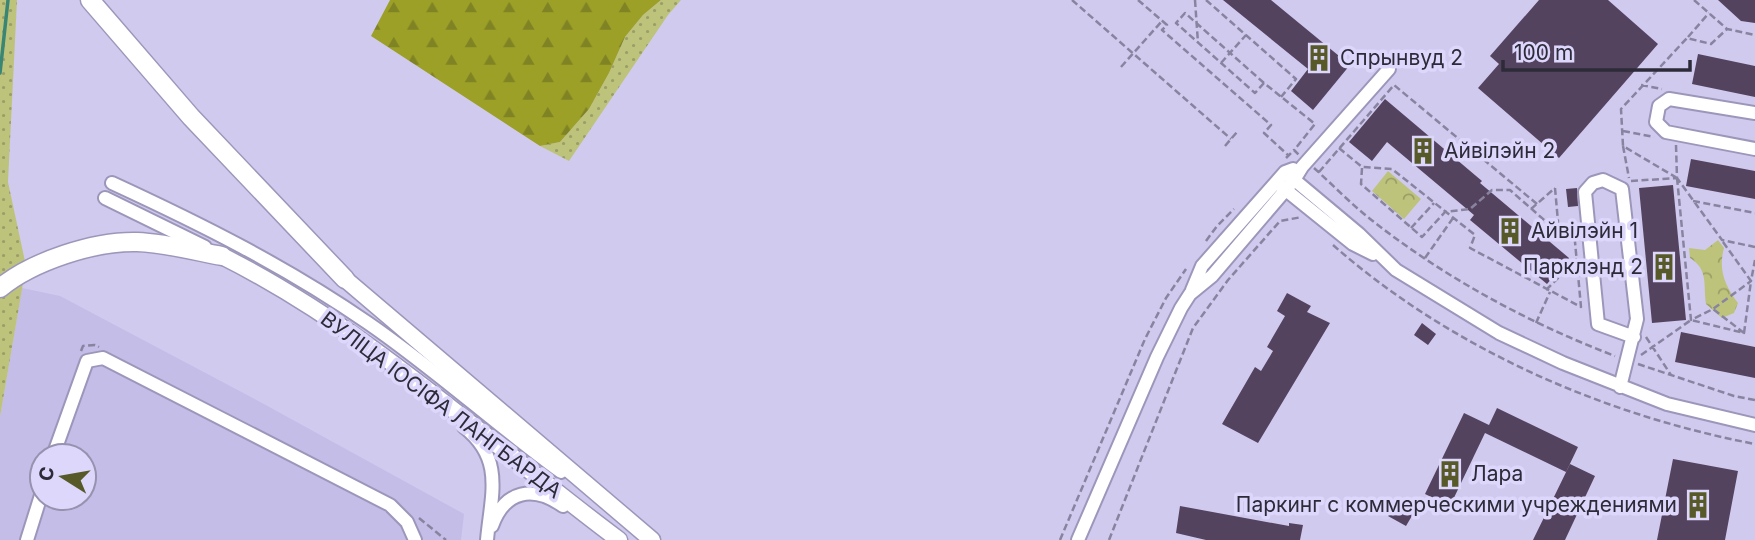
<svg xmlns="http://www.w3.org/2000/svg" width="1755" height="540" font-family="Inter,sans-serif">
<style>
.built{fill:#c3bde7;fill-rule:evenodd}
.grass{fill:url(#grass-dots)}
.forest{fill:url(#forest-firs)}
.park{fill:url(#park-crowns)}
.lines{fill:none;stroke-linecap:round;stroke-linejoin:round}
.stream{stroke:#3a8675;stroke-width:3.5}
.building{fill:#54435f}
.minor-casing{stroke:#9c97ba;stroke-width:16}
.major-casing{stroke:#9c97ba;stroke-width:19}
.highway-casing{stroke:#9c97ba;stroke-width:21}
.path{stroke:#88849f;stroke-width:2.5;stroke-dasharray:7 3.5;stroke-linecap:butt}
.minor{stroke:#fff;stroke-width:12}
.major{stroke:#fff;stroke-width:16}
.highway{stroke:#fff;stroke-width:18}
.labels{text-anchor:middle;stroke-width:7;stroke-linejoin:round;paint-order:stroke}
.poi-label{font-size:21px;fill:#2d2b39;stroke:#ddd7fc;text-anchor:start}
.street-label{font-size:21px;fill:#2d2b39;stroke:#ddd7fc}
</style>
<defs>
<pattern id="grass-dots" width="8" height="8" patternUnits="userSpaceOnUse" patternTransform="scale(1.75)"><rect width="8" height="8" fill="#bec37c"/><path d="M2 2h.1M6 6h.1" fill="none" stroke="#9b9f67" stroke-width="1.8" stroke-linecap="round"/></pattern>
<pattern id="forest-firs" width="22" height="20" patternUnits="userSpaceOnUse" patternTransform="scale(1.75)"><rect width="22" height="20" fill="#9ca027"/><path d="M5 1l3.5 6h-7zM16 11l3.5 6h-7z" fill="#808323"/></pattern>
<pattern id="park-crowns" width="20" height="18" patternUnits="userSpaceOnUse" patternTransform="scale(1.75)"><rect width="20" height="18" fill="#bec37c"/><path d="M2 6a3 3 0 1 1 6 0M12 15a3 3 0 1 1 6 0" fill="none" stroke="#9b9f67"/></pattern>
</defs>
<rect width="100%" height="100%" fill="#d0caef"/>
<path class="built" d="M 22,288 L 60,296 L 262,403 L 464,514 L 461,540 L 0,540 L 0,417 ZM 42,456 L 84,456 L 84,498 L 42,498 Z"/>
<path class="grass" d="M 0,0 L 17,0 L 8,182 L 26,266 L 0,417 Z
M 661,0 L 681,0 L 668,15 L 569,161 L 540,146 L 560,142 L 589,109 L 609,73 L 625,37 L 643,15 Z"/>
<path class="forest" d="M 390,0 L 661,0 L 643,15 L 625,37 L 609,73 L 589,109 L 560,142 L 540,146 L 371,36 Z"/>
<path class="park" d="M 1388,171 L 1421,199 L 1404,219 L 1372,191 Z
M 1718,240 L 1724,248 C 1718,270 1725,286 1738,303 L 1734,313 L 1722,318 L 1706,304 C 1703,285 1709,270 1690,258 L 1689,248 L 1705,250 Z"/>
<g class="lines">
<path class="stream" d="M 0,73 L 8,0"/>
</g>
<path class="building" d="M 1223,0 L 1271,0 L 1350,65 L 1313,110 L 1291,91 L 1308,69 Z
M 1539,0 L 1608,0 L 1658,44 L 1559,158 L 1478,88 L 1499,64 L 1490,56 Z
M 1718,0 L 1755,0 L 1755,23 L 1741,21 Z
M 1698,54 L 1755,66 L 1755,97 L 1692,84 Z
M 1385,99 L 1482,181 L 1480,183 L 1569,258 L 1547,284 L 1470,220 L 1474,215 L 1387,142 L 1372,161 L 1349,142 Z
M 1691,159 L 1755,171 L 1755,199 L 1686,186 Z
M 1673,185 L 1686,320 L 1652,323 L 1639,188 Z
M 1577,188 L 1578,206 L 1568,207 L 1566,189 Z
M 1287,293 L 1311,306 L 1307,312 L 1330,323 L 1258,443 L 1222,424 L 1255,367 L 1261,371 L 1273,351 L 1267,347 L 1285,316 L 1277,311 Z
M 1422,323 L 1436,334 L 1428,345 L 1414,335 Z
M 1681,332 L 1755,347 L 1755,378 L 1675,362 Z
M 1497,408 L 1578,447 L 1566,472 L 1485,433 L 1450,506 L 1425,494 L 1464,413 L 1489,425 Z
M 1673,459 L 1738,471 L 1725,540 L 1657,540 Z
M 1570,464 L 1595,476 L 1565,540 L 1533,540 Z
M 1395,504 L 1413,514 L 1406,526 L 1388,516 Z
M 1180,506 L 1289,526 L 1289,523 L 1303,525 L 1300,540 L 1206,540 L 1176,533 Z"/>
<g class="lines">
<defs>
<path id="minor" d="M 1755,113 L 1669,99 L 1659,106 L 1656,122 L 1666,132 L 1755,149
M 1285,172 L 1359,234 L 1396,270 L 1499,333 L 1563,363 L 1667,404 L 1755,425
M 112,183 C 201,224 287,267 368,323 C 435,369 495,424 561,472
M 1281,186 L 1353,244 L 1373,254
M 105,198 L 205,247
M 1192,290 L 1202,266 L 1285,172 L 1293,169
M 1620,387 L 1637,319 L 1622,189 L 1603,180 L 1593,183 L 1585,192 L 1598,324 L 1634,337
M 464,427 C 505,459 491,495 487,540
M 53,456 L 87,361 L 103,358 L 390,505 L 407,522 L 415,540
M 492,526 C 505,490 533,485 563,506
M 27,540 L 42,492
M 1078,540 L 1157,357 L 1181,308 L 1190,294 L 1212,276 L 1294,180 L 1302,167 L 1389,69"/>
<path id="major" d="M 222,256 C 368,329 489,443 619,540
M 345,279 L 652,540"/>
<path id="highway" d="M 90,0 L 191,117 L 345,279
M 0,288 C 33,261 94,241 137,242 C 165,243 195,251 222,256"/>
</defs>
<use href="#minor" class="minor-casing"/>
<use href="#major" class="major-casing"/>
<use href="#highway" class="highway-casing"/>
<path class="path" d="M 1072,0 L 1231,139
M 1138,0 L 1167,25 L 1162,30 L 1271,125 L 1264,133 L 1289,156
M 1195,0 L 1198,43
M 1206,0 L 1296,79 L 1281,97
M 1694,0 L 1727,29 L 1755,35
M 1688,37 L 1709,13
M 1221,63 L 1246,35
M 1121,67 L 1162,21
M 1264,83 L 1255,93 L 1176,23 L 1185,13 L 1264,83 L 1315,124 L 1295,149
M 1641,85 L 1662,89
M 1623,131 L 1654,137
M 1676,145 L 1677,178 L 1722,240 L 1755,247
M 1225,146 L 1237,132
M 1623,146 L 1629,178
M 1339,148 L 1362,167 L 1392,169 L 1475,235 L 1470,248 L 1581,307 L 1574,231 L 1578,231
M 1286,158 L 1294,150 L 1299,155
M 1314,168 C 1334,186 1353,206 1374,222 C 1447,279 1529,323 1615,356
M 1362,168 L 1361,184 L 1422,237 L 1445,212 L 1470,209 L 1492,190 L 1510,190 L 1559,233 L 1574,231
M 1319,172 L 1394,85 L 1537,204
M 1677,178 L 1623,146 L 1621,109 L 1687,38 L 1711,44 L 1727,29
M 1677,178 L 1691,320 L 1713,309 L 1751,281
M 1631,181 L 1677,178
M 1555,188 L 1559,233
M 1693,201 L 1755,213
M 1531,209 L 1555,188
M 1411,228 L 1434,203
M 1206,241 L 1217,226 L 1234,209
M 1723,242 L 1751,281 L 1755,260
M 1333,245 C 1450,348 1603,415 1755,444
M 1425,258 L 1453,218
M 1546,290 L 1577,259
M 1536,323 L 1550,292
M 1744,333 L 1751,281
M 1646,337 L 1671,375
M 81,351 L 83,346 L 95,345 L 99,347
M 1641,355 L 1691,320 L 1744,333 L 1713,309
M 1638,364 L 1734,396 L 1755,400
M 36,482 L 42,465
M 419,518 L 446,540
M 1060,540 L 1145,339 L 1166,298 L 1186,269
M 1109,540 L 1193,328 L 1228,280 L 1280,221 L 1302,217"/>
<use href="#minor" class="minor"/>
<use href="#major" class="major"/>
<use href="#highway" class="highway"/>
</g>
<defs>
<symbol id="building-bare" viewBox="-9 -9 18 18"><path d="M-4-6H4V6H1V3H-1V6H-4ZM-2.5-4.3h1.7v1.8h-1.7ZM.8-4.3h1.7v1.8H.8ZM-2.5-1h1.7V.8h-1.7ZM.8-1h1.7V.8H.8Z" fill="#575a28" stroke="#ddd7fc" stroke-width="2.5" paint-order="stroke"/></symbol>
</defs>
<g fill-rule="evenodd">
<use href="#building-bare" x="1300" y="39" width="38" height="38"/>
<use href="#building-bare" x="1404" y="132" width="38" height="38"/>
<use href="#building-bare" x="1491" y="212" width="38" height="38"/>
<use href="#building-bare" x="1645" y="248" width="38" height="38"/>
<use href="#building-bare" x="1431" y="455" width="38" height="38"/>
<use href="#building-bare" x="1679" y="486" width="38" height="38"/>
</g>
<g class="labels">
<g class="poi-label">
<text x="1340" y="65">Спрынвуд 2</text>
<text x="1444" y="158">Айвілэйн 2</text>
<text x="1531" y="238">Айвілэйн 1</text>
<text x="1643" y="274" text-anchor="end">Парклэнд 2</text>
<text x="1471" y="481">Лара</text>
<text x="1677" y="512" text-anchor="end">Паркинг с коммерческими учреждениями</text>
</g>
<g class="street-label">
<text transform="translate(441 405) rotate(37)" y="7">ВУЛІЦА ІОСІФА ЛАНГБАРДА</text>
</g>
</g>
<g transform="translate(63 477) rotate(281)"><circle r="33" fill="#ddd7fc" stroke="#9792ae" stroke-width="2"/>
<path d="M0-5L12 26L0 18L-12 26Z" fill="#575a28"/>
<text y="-10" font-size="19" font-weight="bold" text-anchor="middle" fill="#2d2b39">С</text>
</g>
<path d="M1503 60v10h187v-10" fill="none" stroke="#2d2b39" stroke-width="3.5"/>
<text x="1514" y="60" font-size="21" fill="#2d2b39" stroke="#ddd7fc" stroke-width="5" paint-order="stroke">100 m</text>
</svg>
